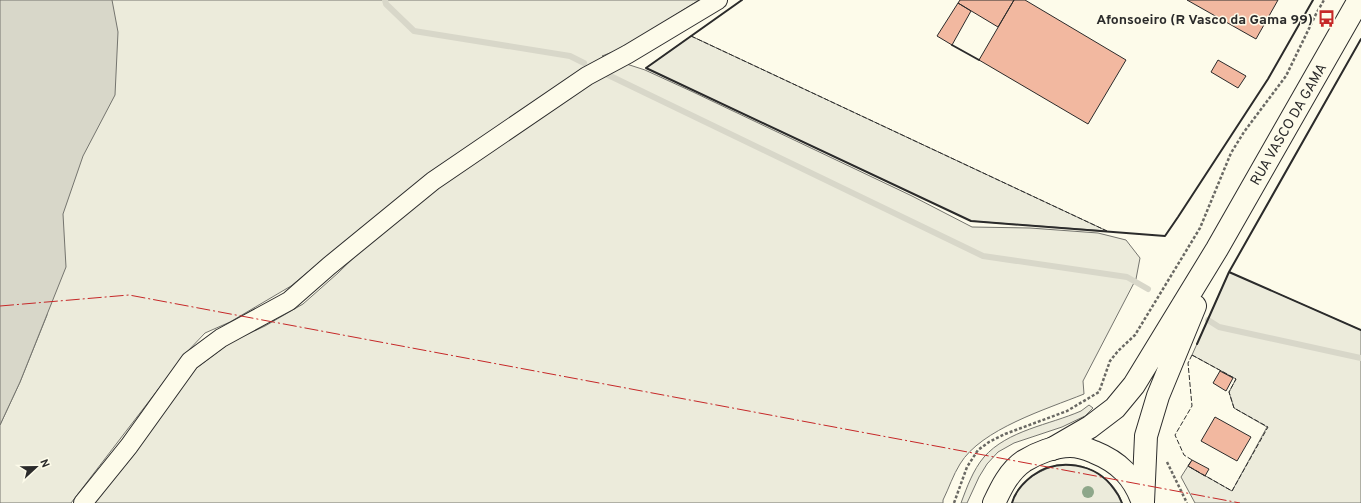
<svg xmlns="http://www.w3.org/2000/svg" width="1361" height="503" font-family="Overpass,sans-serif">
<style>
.green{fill:#ecebdb;stroke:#74746e}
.water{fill:#d8d7c9;stroke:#74746e}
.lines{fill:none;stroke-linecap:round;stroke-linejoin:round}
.stream{stroke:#d8d7c9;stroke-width:6}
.building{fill:#f2b8a0;stroke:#2b2b2b}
.street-casing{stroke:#2b2b2b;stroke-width:20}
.secondary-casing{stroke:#2b2b2b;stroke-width:24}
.primary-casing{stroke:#2b2b2b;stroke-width:24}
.path{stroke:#6a6964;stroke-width:2.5;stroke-dasharray:3 2;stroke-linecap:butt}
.street{stroke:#fdfbea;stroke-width:18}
.secondary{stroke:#fdfbea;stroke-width:22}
.primary{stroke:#fdfbea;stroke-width:22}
.fence{stroke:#2b2b2b;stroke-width:1;stroke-dasharray:5 2;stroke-linecap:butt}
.wall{stroke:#2b2b2b;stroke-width:2}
.power{stroke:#c62828;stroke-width:1;stroke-dasharray:14 3 2 3;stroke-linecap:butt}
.tree{fill:#8ea78a}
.labels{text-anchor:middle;stroke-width:3;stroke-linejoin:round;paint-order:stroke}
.poi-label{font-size:14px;font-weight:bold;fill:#2b2b2b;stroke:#fdfbea;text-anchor:end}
.street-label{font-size:14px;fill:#2b2b2b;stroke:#fdfbea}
</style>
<rect width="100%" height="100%" fill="#fdfbea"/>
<path class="green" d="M 0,0 L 699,0 L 623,48 L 602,56 L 645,70 L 693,92 L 912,196 L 972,227 L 1030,228 L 1098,233 L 1126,240 L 1140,258 L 1136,279 L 1083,381 L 1084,394 C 1047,409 981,429 960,464 C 953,475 949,488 943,500 L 943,503 L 94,503 L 133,456 L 191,372 L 231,342 L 265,326 L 303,304 L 338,273 L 377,235 L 361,228 L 291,286 L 230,322 L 205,333 L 186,353 L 71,503 L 0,503 L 0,425 L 20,382 L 47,315 Z
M 691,36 L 1107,231 L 971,221 L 646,68 Z
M 1229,272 L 1361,330 L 1361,503 L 1195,503 L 1181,477 L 1188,466 L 1232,491 L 1267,427 L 1234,408 L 1229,392 L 1236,379 L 1192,355 Z
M 1089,405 L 1093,408 L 1085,416 L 1062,427 L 1014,443 L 998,452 L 987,464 L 979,477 L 967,503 L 961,503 C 967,487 973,470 984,457 C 1008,430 1049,425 1081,411 Z
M 1057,465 C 1063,465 1070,464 1076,465 C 1095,468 1117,484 1122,503 L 1012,503 C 1018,481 1037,472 1057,465 Z"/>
<path class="water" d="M 0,0 L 112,0 L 118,32 L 115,95 L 83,156 L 63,214 L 66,267 L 20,382 L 0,425 Z"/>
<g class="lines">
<path class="stream" d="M 385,0 L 386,4 L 414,31 L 570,56 L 584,63
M 604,73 L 983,256 L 1127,277 L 1148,289
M 1208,320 L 1219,327 L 1361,358"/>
</g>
<path class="building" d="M 960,0 L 1014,0 L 998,27 L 958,3 Z
M 1014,0 L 1025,0 L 1126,60 L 1088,124 L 979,60 Z
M 1187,0 L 1278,0 L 1256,39 Z
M 958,3 L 971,11 L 952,45 L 937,36 Z
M 1218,60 L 1246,76 L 1238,88 L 1211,72 Z
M 1220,371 L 1233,378 L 1226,391 L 1213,383 Z
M 1215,417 L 1251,437 L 1237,461 L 1201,441 Z
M 1192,460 L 1209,469 L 1205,476 L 1188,466 Z"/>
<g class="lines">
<defs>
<path id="street" d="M 83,503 L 129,446 L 190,361 L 221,338 L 289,301 L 329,266 L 433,181 L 587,76 L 628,54 L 718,0"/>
<path id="secondary" d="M 1052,449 L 1090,427 L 1115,408 L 1134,385 L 1217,249 L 1359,0
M 1143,502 L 1146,436 L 1158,396 L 1195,306"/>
<path id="primary" d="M 994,503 C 1001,488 1009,471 1024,461 C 1037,453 1055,446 1070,446 C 1078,446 1087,449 1094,452 C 1119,462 1134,477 1143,503"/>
</defs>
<use href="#street" class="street-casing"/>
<use href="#secondary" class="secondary-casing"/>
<use href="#primary" class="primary-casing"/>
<path class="path" d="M 1167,462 L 1187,503
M 954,503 L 967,467 L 978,450 L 989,442 L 1005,434 L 1067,411 L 1099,392 L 1110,361 L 1118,351 L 1135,335 L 1200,228 L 1231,153 L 1244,132 L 1286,76 L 1316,14 L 1324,0"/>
<use href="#street" class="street"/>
<use href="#secondary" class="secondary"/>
<use href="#primary" class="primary"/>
<path class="fence" d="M 691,36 L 1107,231
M 1192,355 L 1236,379 L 1229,392 L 1234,408 L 1268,427 L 1232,491 L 1188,466 L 1192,460 L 1184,455 L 1175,435 L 1192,406 L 1188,363 Z"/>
<path class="wall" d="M 742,0 L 646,68 L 971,221 L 1165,236 L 1178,217 L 1268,79 L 1313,0
M 952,45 L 979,60
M 1229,272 L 1361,330
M 1197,344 L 1229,272 L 1361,39
M 1012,503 C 1015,492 1023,483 1032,476 C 1058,457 1096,463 1114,489 C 1118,494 1120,498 1122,503"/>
<path class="power" d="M 0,306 L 129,295 L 1240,503"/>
</g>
<circle class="tree" cx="1088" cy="492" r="6"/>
<defs>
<symbol id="bus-bare" viewBox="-9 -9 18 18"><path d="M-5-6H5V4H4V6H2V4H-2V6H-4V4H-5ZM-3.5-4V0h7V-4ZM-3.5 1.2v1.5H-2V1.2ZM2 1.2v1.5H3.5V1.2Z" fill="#c62828" stroke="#fdfbea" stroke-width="2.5" paint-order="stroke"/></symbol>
</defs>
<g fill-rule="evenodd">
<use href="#bus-bare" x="1314" y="6" width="25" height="25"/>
</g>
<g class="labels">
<g class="poi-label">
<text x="1313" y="24">Afonsoeiro (R Vasco da Gama 99)</text>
</g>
<g class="street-label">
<text transform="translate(1288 124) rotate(-60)" y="5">RUA VASCO DA GAMA</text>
</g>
</g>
<g transform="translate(36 467) rotate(68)" stroke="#fdfbea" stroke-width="3" paint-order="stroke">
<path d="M0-3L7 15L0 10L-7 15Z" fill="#2b2b2b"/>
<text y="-6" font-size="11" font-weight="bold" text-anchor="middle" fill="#2b2b2b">N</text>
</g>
</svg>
